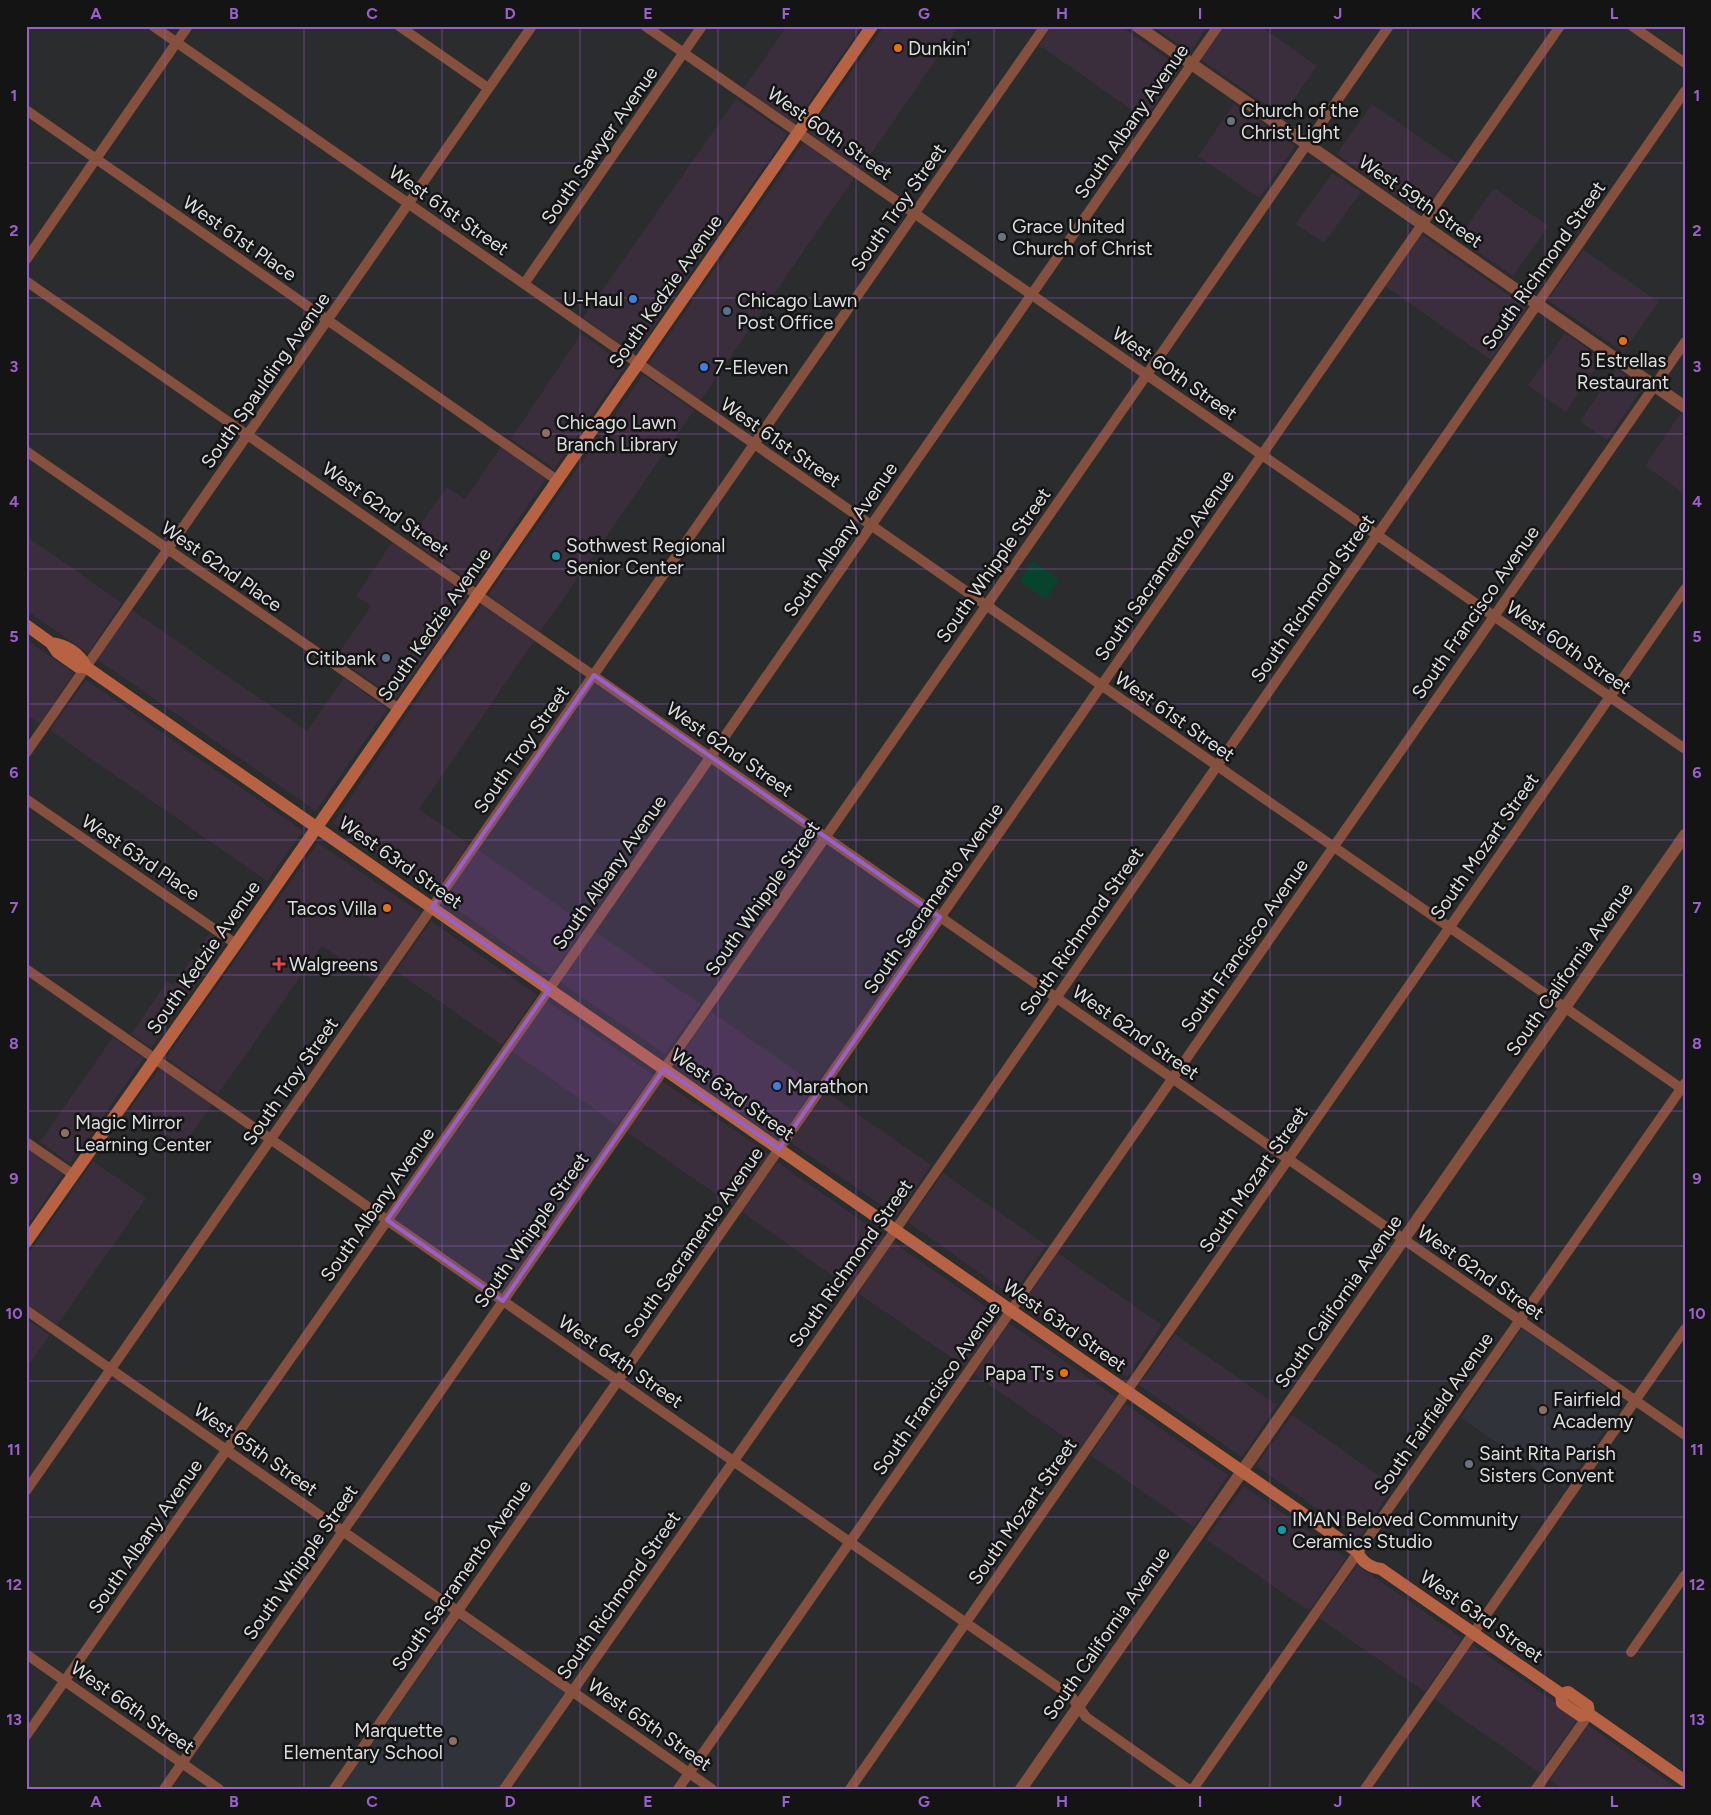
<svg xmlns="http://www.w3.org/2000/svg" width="1711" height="1815" font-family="Figtree,sans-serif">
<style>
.commercial{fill:#3b2e3c}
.built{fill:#31333b}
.green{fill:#08432e}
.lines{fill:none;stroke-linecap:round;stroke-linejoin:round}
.minor{stroke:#85503d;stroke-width:10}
.tertiary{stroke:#85503d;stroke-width:12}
.secondary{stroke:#b76243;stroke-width:12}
.marked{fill:#9861c9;fill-opacity:0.2;stroke:#9861c9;stroke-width:4;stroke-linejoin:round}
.grid{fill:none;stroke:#9861c9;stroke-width:1;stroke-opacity:0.55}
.food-dot{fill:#e8710a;stroke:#141415;stroke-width:2}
.worship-dot{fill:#6b7280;stroke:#141415;stroke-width:2}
.shop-dot{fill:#3f7fe0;stroke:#141415;stroke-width:2}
.service-dot{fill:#5c6f8a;stroke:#141415;stroke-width:2}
.education-dot{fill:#8d6e63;stroke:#141415;stroke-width:2}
.culture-dot{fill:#0f9aa8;stroke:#141415;stroke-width:2}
.health-dot{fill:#e0444e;stroke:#141415;stroke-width:2}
.labels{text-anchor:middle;stroke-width:5;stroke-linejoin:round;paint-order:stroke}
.poi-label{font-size:19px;fill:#dddedf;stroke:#141415;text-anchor:start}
.street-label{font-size:19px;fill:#dddedf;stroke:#141415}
.neatline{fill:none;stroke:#9861c9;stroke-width:2}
.grid-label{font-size:16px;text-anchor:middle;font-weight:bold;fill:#9861c9}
</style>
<rect width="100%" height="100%" fill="#2b2c2e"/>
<path class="commercial" d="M 787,26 L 862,26 L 794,124 L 744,88 Z
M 884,26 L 959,26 L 860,170 L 808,134 Z
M 1052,26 L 1121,26 L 1181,68 L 1145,119 L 1039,45 Z
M 1152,26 L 1208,26 L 1190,52 Z
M 1224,26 L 1260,26 L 1317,66 L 1282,116 L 1200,59 Z
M 736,99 L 787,134 L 634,354 L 583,318 Z
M 1234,104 L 1295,146 L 1259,198 L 1198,156 Z
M 1372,104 L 1457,163 L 1422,214 L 1337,154 Z
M 803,143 L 854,178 L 700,401 L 648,365 Z
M 1332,173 L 1361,192 L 1324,243 L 1296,224 Z
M 1494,188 L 1548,226 L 1513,276 L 1458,238 Z
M 1421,234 L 1527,308 L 1491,360 L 1385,286 Z
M 1583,250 L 1659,302 L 1623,352 L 1548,300 Z
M 1565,333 L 1602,359 L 1566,412 L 1528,385 Z
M 581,334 L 626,365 L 554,469 L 511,439 Z
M 1616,369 L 1643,387 L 1607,440 L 1580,421 Z
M 643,375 L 694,410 L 540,632 L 488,595 Z
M 1680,414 L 1685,417 L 1685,494 L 1645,466 Z
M 501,447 L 546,479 L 474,584 L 410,539 L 447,487 L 465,499 Z
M 26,536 L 122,603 L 88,653 L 26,610 Z
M 393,541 L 468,594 L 396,699 L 336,657 L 371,606 L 356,596 Z
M 482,604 L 534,641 L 419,809 L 469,844 L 434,894 L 333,823 Z
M 132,610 L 307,731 L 344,678 L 387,709 L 316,811 L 97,659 Z
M 26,640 L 74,673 L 40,724 L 26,714 Z
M 86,680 L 303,831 L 267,881 L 50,730 Z
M 318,843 L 421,913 L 374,982 L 322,946 L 218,1094 L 166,1058 Z
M 478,850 L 586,925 L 551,976 L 443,899 Z
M 431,921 L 537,995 L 502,1045 L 396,971 Z
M 594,931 L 700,1004 L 665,1054 L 559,981 Z
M 210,933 L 225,944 L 151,1048 L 131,1034 L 167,982 L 173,985 Z
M 547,1001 L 653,1075 L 617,1125 L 512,1051 Z
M 711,1012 L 816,1085 L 782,1136 L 676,1062 Z
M 113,1037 L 144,1058 L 70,1163 L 40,1142 Z
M 160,1068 L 212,1104 L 183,1146 L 130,1109 Z
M 662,1081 L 769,1154 L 733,1206 L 627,1132 Z
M 826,1092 L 931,1165 L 897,1216 L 790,1142 Z
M 28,1150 L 63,1174 L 26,1228 L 26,1152 Z
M 93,1161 L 146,1198 L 57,1325 L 26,1303 L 26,1257 Z
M 777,1162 L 885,1237 L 849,1287 L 742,1212 Z
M 943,1173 L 1046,1245 L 1012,1296 L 908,1222 Z
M 893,1242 L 1000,1317 L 965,1367 L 858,1293 Z
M 1058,1253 L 1162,1325 L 1127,1377 L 1022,1304 Z
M 26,1319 L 50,1335 L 26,1368 Z
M 1009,1323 L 1116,1397 L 1080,1448 L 974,1374 Z
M 1175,1334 L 1277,1405 L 1242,1457 L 1139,1385 Z
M 1125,1404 L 1228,1475 L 1194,1527 L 1090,1455 Z
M 1292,1415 L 1394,1486 L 1359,1538 L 1256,1466 Z
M 1244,1486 L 1346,1558 L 1309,1611 L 1206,1539 Z
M 1357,1565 L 1462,1638 L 1425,1692 L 1319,1618 Z
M 1472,1645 L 1578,1718 L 1540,1773 L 1434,1699 Z
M 1588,1725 L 1678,1789 L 1562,1789 L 1550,1780 Z"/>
<path class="built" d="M 1522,1328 L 1625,1401 L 1564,1488 L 1461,1418 Z
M 459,1620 L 565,1693 L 498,1789 L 340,1789 Z"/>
<path class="green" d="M 1033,561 L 1059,580 L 1046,599 L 1019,581 Z"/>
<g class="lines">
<path class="minor" d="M 153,26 L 1685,1091
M 399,26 L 488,88
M 645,26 L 1685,749
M 1632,26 L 1685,63
M 26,110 L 557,480
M 26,260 L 188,26
M 26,281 L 1685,1435
M 524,284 L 702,26
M 26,451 L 399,709
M 26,753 L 532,26
M 26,799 L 236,944
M 26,969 L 1071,1696 L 1086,1717 L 1188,1789
M 26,1142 L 74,1175
M 26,1310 L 712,1789
M 26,1491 L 1045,26
M 1631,1652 L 1685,1575
M 26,1654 L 219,1789
M 26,1736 L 541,1001 L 1218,26
M 164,1789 L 1389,26
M 334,1789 L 1560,26
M 504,1789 L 887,1242 L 1685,91
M 678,1789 L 1685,342
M 850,1789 L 1685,589
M 1193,1789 L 1685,1083
M 1365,1789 L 1685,1329
M 1536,1789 L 1589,1714"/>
<path class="tertiary" d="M 1137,26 L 1685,407
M 1021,1789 L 1685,835"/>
<path class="secondary" d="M 26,625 L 51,643 L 57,652 L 74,664 L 78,667 L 86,667
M 51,643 C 66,645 80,653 86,667 L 1315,1522 L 1358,1552 C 1361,1562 1372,1568 1381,1569 L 1561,1694 L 1562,1703 L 1581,1716 L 1589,1714
M 26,1242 L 236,944 L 872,26
M 1561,1694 L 1568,1692 L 1588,1706 L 1589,1714
M 1589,1714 L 1685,1781"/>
</g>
<path class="marked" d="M 594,675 L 940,917 L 779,1149 L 664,1069 L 503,1301 L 387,1220 L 549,989 L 432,907 Z"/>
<path class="grid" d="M 165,26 L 165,1789M 304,26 L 304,1789M 442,26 L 442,1789M 580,26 L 580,1789M 718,26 L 718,1789M 856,26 L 856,1789M 994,26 L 994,1789M 1132,26 L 1132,1789M 1270,26 L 1270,1789M 1408,26 L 1408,1789M 1545,26 L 1545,1789M 26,163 L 1685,163M 26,298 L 1685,298M 26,434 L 1685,434M 26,569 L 1685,569M 26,704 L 1685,704M 26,840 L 1685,840M 26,975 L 1685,975M 26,1111 L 1685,1111M 26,1246 L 1685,1246M 26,1381 L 1685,1381M 26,1517 L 1685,1517M 26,1652 L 1685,1652"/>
<g class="food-dot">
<circle cx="898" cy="48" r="5"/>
<circle cx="1623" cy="341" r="5"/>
<circle cx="387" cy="908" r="5"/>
<circle cx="1064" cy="1373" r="5"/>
</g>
<g class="worship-dot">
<circle cx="1231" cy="121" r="5"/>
<circle cx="1002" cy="237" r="5"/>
<circle cx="1469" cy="1464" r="5"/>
</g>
<g class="shop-dot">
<circle cx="633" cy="299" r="5"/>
<circle cx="704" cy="367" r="5"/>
<circle cx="777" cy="1086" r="5"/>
</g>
<g class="service-dot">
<circle cx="727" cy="311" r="5"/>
<circle cx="386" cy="658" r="5"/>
</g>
<g class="education-dot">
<circle cx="546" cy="433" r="5"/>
<circle cx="65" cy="1133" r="5"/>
<circle cx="1543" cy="1410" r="5"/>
<circle cx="453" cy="1741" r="5"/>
</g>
<g class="culture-dot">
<circle cx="556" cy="556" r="5"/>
<circle cx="1282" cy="1530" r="5"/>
</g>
<path class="health-dot" d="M276.5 956.5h5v5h5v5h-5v5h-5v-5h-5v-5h5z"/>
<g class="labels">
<g class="poi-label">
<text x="908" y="55">Dunkin'</text>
<text x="1241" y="117">Church of the<tspan x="1241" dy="22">Christ Light</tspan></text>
<text x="1012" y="233">Grace United<tspan x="1012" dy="22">Church of Christ</tspan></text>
<text x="623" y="306" text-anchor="end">U-Haul</text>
<text x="737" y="307">Chicago Lawn<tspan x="737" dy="22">Post Office</tspan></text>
<text x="1623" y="367" text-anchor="middle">5 Estrellas<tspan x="1623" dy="22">Restaurant</tspan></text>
<text x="714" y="374">7-Eleven</text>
<text x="556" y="429">Chicago Lawn<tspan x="556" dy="22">Branch Library</tspan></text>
<text x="566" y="552">Sothwest Regional<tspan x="566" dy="22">Senior Center</tspan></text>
<text x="376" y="665" text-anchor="end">Citibank</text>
<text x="377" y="915" text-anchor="end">Tacos Villa</text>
<text x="289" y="971">Walgreens</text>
<text x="787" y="1093">Marathon</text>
<text x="75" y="1129">Magic Mirror<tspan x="75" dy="22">Learning Center</tspan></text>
<text x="1054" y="1380" text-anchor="end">Papa T's</text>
<text x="1553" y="1406">Fairfield<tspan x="1553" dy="22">Academy</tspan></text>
<text x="1479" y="1460">Saint Rita Parish<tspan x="1479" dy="22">Sisters Convent</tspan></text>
<text x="1292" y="1526">IMAN Beloved Community<tspan x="1292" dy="22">Ceramics Studio</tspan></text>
<text x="443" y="1737" text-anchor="end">Marquette<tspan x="443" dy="22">Elementary School</tspan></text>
</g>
<g class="street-label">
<text transform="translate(1131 121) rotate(-55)" y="7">South Albany Avenue</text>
<text transform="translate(830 133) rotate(35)" y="7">West 60th Street</text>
<text transform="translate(599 145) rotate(-55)" y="7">South Sawyer Avenue</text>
<text transform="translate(1421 201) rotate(35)" y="7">West 59th Street</text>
<text transform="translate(898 207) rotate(-55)" y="7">South Troy Street</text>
<text transform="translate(449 210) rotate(35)" y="7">West 61st Street</text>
<text transform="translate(240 238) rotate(35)" y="7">West 61st Place</text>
<text transform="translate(1543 265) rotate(-55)" y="7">South Richmond Street</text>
<text transform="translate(665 291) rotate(-55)" y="7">South Kedzie Avenue</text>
<text transform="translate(1175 373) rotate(35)" y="7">West 60th Street</text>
<text transform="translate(265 380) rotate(-55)" y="7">South Spaulding Avenue</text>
<text transform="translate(781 442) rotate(35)" y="7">West 61st Street</text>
<text transform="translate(386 509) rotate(35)" y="7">West 62nd Street</text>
<text transform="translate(840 539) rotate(-55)" y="7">South Albany Avenue</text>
<text transform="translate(993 565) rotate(-55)" y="7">South Whipple Street</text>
<text transform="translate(1164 565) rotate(-55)" y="7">South Sacramento Avenue</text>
<text transform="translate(222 566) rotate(35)" y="7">West 62nd Place</text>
<text transform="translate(1312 598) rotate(-55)" y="7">South Richmond Street</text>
<text transform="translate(1475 612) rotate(-55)" y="7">South Francisco Avenue</text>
<text transform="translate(434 624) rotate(-55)" y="7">South Kedzie Avenue</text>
<text transform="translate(1569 647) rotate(35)" y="7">West 60th Street</text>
<text transform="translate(1175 716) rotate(35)" y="7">West 61st Street</text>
<text transform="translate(521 749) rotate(-55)" y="7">South Troy Street</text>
<text transform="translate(730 749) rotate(35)" y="7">West 62nd Street</text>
<text transform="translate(1484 846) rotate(-55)" y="7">South Mozart Street</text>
<text transform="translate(141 857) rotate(34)" y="7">West 63rd Place</text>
<text transform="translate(401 862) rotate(35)" y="7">West 63rd Street</text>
<text transform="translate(609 872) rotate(-55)" y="7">South Albany Avenue</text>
<text transform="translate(762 898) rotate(-55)" y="7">South Whipple Street</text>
<text transform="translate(933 898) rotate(-55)" y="7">South Sacramento Avenue</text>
<text transform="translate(1081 931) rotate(-55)" y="7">South Richmond Street</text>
<text transform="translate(1244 945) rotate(-55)" y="7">South Francisco Avenue</text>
<text transform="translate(203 957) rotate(-55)" y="7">South Kedzie Avenue</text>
<text transform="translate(1569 969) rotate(-55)" y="7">South California Avenue</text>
<text transform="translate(1136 1032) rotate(35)" y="7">West 62nd Street</text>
<text transform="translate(290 1081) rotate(-55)" y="7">South Troy Street</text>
<text transform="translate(733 1094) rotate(35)" y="7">West 63rd Street</text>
<text transform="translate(1253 1179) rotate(-55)" y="7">South Mozart Street</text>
<text transform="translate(377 1204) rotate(-55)" y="7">South Albany Avenue</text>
<text transform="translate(531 1230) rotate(-55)" y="7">South Whipple Street</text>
<text transform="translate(693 1242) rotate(-55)" y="7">South Sacramento Avenue</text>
<text transform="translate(850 1263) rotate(-55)" y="7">South Richmond Street</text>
<text transform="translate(1481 1272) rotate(35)" y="7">West 62nd Street</text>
<text transform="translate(1338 1301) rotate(-55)" y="7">South California Avenue</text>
<text transform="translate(1065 1325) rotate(35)" y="7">West 63rd Street</text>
<text transform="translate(621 1361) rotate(35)" y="7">West 64th Street</text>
<text transform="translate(936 1388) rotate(-55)" y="7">South Francisco Avenue</text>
<text transform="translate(1433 1413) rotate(-55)" y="7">South Fairfield Avenue</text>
<text transform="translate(256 1449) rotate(35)" y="7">West 65th Street</text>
<text transform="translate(1022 1511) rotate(-55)" y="7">South Mozart Street</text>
<text transform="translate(145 1536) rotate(-55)" y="7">South Albany Avenue</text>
<text transform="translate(300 1562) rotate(-55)" y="7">South Whipple Street</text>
<text transform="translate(461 1575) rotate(-55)" y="7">South Sacramento Avenue</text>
<text transform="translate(618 1595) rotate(-55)" y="7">South Richmond Street</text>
<text transform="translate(1482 1616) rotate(35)" y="7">West 63rd Street</text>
<text transform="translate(1106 1633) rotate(-55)" y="7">South California Avenue</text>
<text transform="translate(133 1707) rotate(35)" y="7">West 66th Street</text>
<text transform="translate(650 1724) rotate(35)" y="7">West 65th Street</text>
</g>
</g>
<rect width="1711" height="1815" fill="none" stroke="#141415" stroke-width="55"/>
<rect x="28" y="28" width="1656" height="1760" class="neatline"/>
<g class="grid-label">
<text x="96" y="19">A</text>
<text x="234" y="19">B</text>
<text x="372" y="19">C</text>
<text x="510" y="19">D</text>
<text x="648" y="19">E</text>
<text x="786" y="19">F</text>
<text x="924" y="19">G</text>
<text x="1062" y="19">H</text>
<text x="1200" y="19">I</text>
<text x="1338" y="19">J</text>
<text x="1476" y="19">K</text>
<text x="1614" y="19">L</text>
<text x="14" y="101">1</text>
<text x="1697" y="101">1</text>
<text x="14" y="236">2</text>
<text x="1697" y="236">2</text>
<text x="14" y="372">3</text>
<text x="1697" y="372">3</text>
<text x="14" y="507">4</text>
<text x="1697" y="507">4</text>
<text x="14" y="642">5</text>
<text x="1697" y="642">5</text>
<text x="14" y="778">6</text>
<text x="1697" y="778">6</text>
<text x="14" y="913">7</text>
<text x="1697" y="913">7</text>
<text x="14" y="1049">8</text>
<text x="1697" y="1049">8</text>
<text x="14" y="1184">9</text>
<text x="1697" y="1184">9</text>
<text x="14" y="1319">10</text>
<text x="1697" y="1319">10</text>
<text x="14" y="1455">11</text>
<text x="1697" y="1455">11</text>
<text x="14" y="1590">12</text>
<text x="1697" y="1590">12</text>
<text x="14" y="1725">13</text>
<text x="1697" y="1725">13</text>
<text x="96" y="1807">A</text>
<text x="234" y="1807">B</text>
<text x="372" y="1807">C</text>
<text x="510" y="1807">D</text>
<text x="648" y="1807">E</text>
<text x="786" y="1807">F</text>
<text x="924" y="1807">G</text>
<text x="1062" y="1807">H</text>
<text x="1200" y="1807">I</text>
<text x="1338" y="1807">J</text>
<text x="1476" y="1807">K</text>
<text x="1614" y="1807">L</text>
</g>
</svg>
